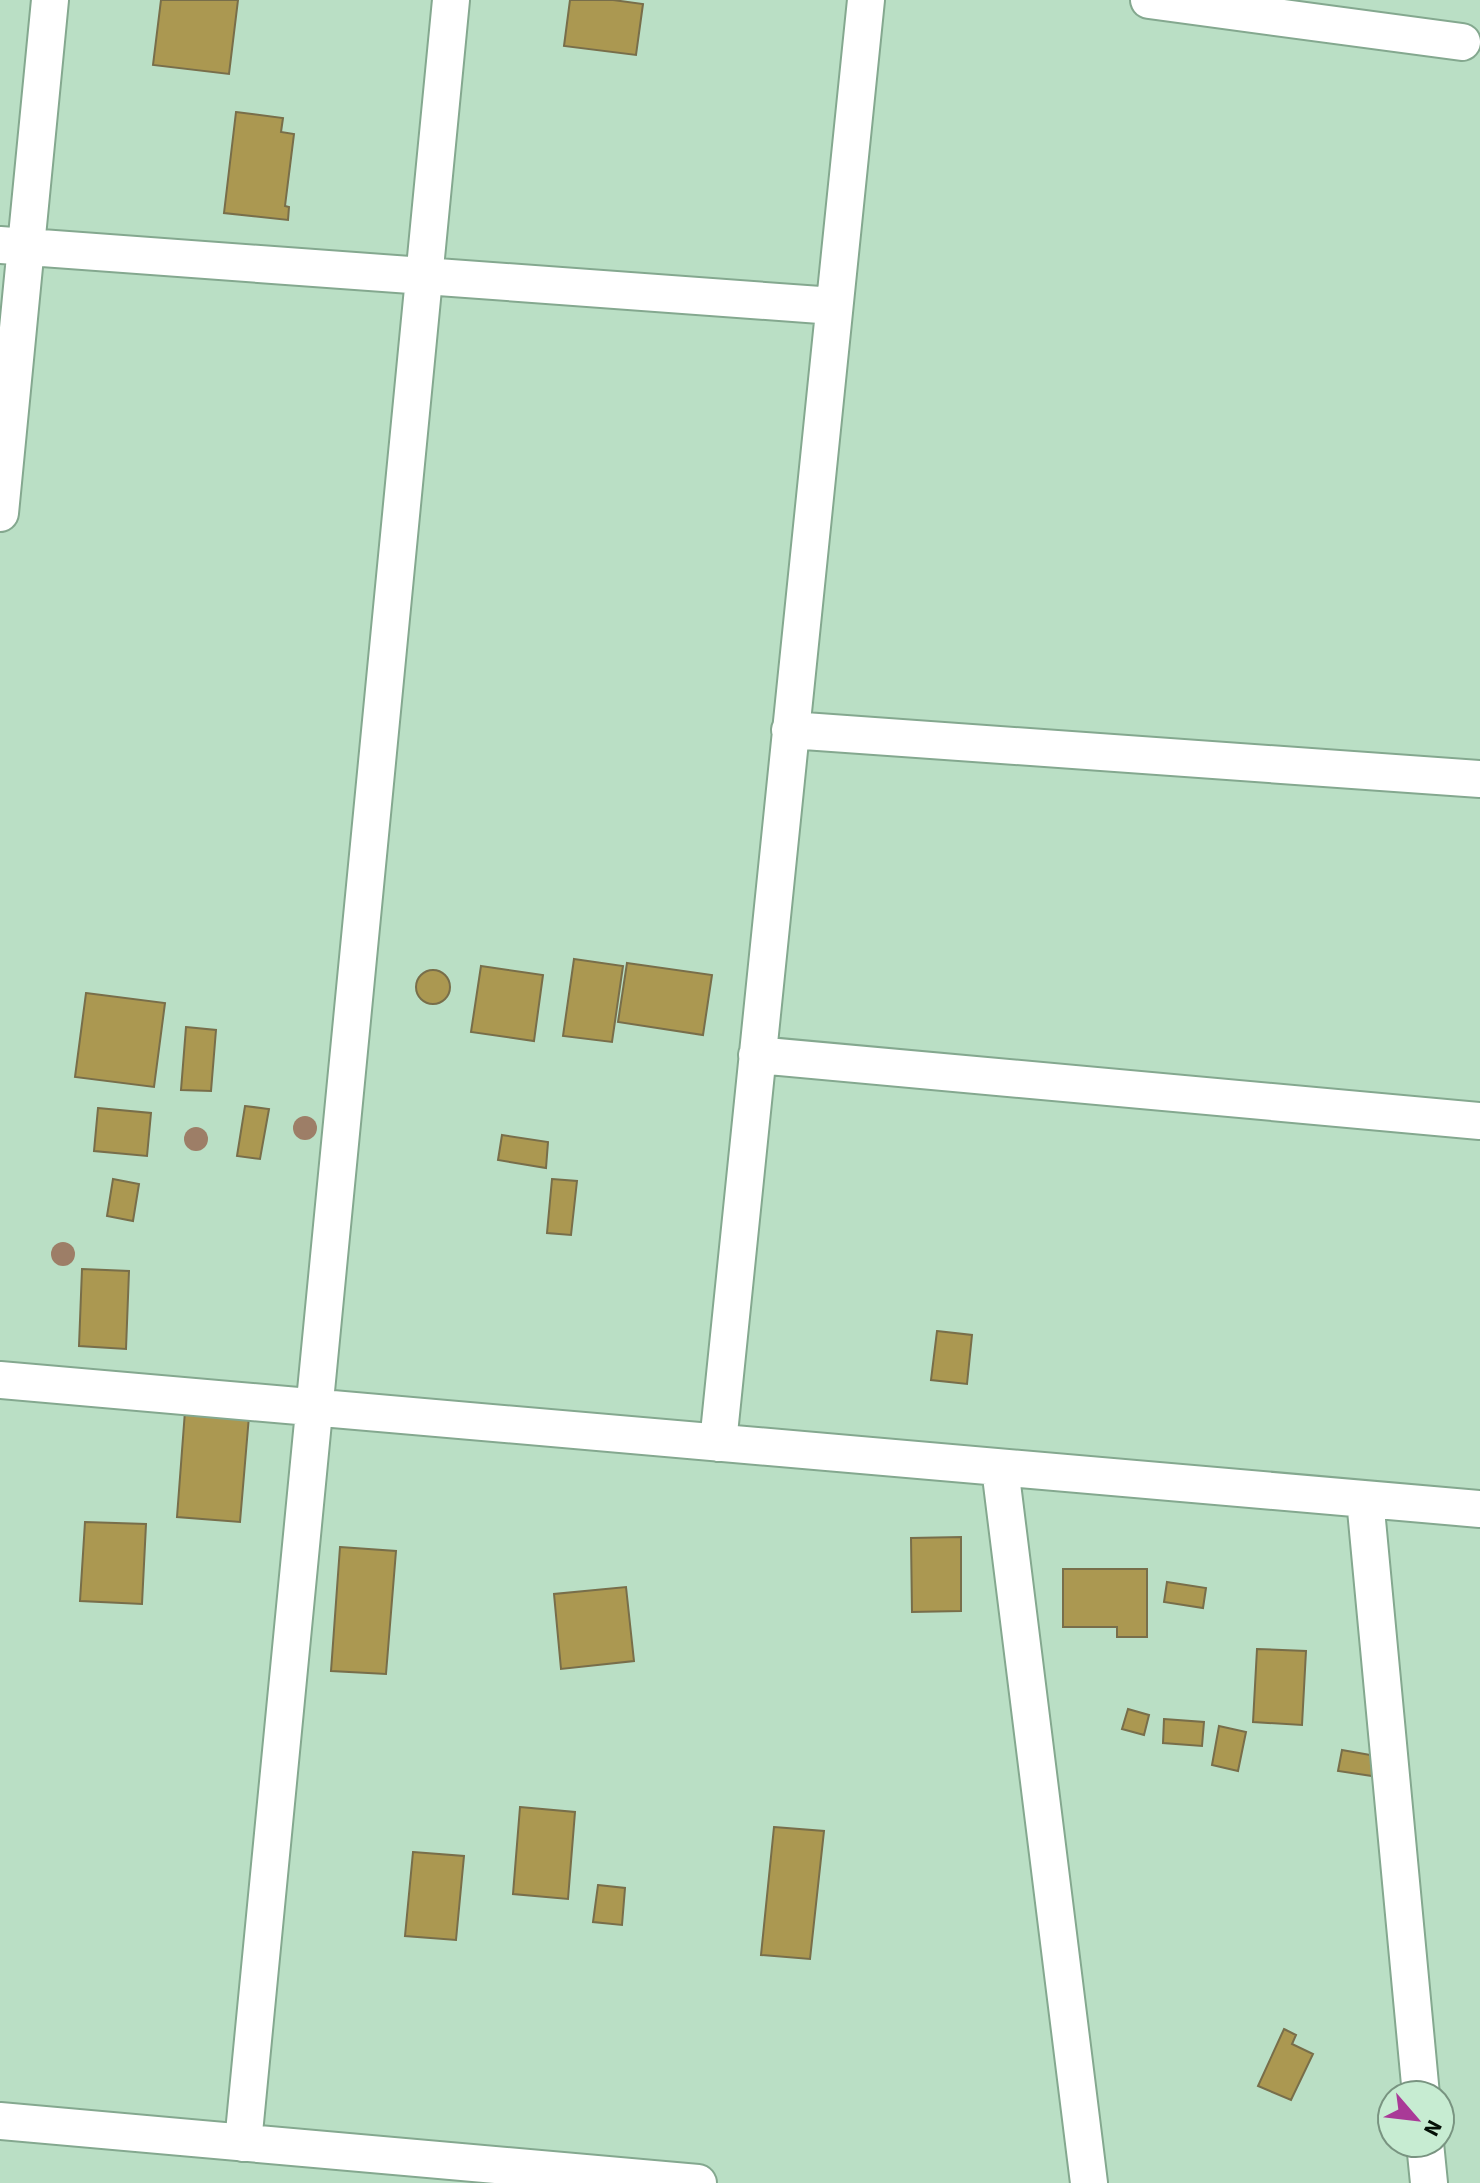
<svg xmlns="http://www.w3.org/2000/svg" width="1480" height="2183" font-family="'Source Sans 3',sans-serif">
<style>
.building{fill:#ab9851;stroke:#786e4a;stroke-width:2}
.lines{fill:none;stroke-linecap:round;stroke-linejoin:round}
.minor-casing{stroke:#84a88f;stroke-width:40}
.minor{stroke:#fff;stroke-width:36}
.tree{fill:#9d7e67}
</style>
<rect width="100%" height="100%" fill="#badfc5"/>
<path class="building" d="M 161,0 L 238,0 L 229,74 L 153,65 Z
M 570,0 L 613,0 L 643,4 L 636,55 L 564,46 Z
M 236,112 L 283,118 L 281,132 L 294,134 L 285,206 L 289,207 L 288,220 L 224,213 Z
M 574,959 L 623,966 L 612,1042 L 563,1036 Z
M 627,963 L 712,975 L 703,1035 L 618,1022 Z
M 481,966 L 543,975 L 534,1041 L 471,1032 Z
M416 987a17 17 0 1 1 34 0a17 17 0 1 1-34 0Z
M 86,993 L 165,1003 L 154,1087 L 75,1077 Z
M 186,1027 L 216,1030 L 211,1091 L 181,1090 Z
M 245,1106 L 269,1109 L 260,1159 L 237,1156 Z
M 98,1108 L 151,1113 L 147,1156 L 94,1151 Z
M 502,1135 L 548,1142 L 546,1168 L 498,1160 Z
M 113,1179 L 139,1184 L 133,1221 L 107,1216 Z
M 552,1179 L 577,1181 L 571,1235 L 547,1233 Z
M 82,1269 L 129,1271 L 126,1349 L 79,1346 Z
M 937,1331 L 972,1335 L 967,1384 L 931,1380 Z
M 185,1411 L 249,1416 L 240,1522 L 177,1517 Z
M 85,1522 L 146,1524 L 142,1604 L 80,1601 Z
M 961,1537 L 961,1611 L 912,1612 L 911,1538 Z
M 340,1547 L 396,1551 L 386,1674 L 331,1671 Z
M 1063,1569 L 1147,1569 L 1147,1637 L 1117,1637 L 1117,1627 L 1063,1627 Z
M 1167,1582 L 1206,1588 L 1203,1608 L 1164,1602 Z
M 626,1587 L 634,1661 L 561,1669 L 554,1594 Z
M 1257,1649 L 1306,1651 L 1302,1725 L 1253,1722 Z
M 1128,1709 L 1149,1715 L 1144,1735 L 1122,1729 Z
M 1164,1719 L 1204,1722 L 1202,1746 L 1163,1743 Z
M 1219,1726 L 1246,1732 L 1238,1771 L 1212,1765 Z
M 1342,1750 L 1382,1757 L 1379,1777 L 1338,1771 Z
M 520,1807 L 575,1812 L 568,1899 L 513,1894 Z
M 774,1827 L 824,1831 L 810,1959 L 761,1955 Z
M 413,1852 L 464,1856 L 456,1940 L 405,1936 Z
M 598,1885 L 625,1888 L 622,1925 L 593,1922 Z
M 1284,2029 L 1296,2035 L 1292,2044 L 1313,2054 L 1291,2100 L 1258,2086 Z"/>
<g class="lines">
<defs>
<path id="minor" d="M 1149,0 L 1462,42
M 0,245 L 834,306
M 0,513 L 50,0
M 790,730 L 1480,779
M 757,1055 L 1480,1121
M 0,1380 L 1480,1509
M 718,1443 L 866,0
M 1000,1468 L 1089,2183
M 1365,1499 L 1421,2095
M 0,2121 L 698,2183
M 243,2143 L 451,0
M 1425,2143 L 1429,2183"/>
</defs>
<use href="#minor" class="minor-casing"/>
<use href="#minor" class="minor"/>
</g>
<g class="tree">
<circle cx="305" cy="1128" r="12"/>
<circle cx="196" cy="1139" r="12"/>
<circle cx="63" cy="1254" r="12"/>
</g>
<g transform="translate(1416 2119) rotate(118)"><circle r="38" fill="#c7ecd2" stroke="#799481" stroke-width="2"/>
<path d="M0-6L14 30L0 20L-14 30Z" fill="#a93a97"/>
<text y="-12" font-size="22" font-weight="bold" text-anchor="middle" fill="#041007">N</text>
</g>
</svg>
